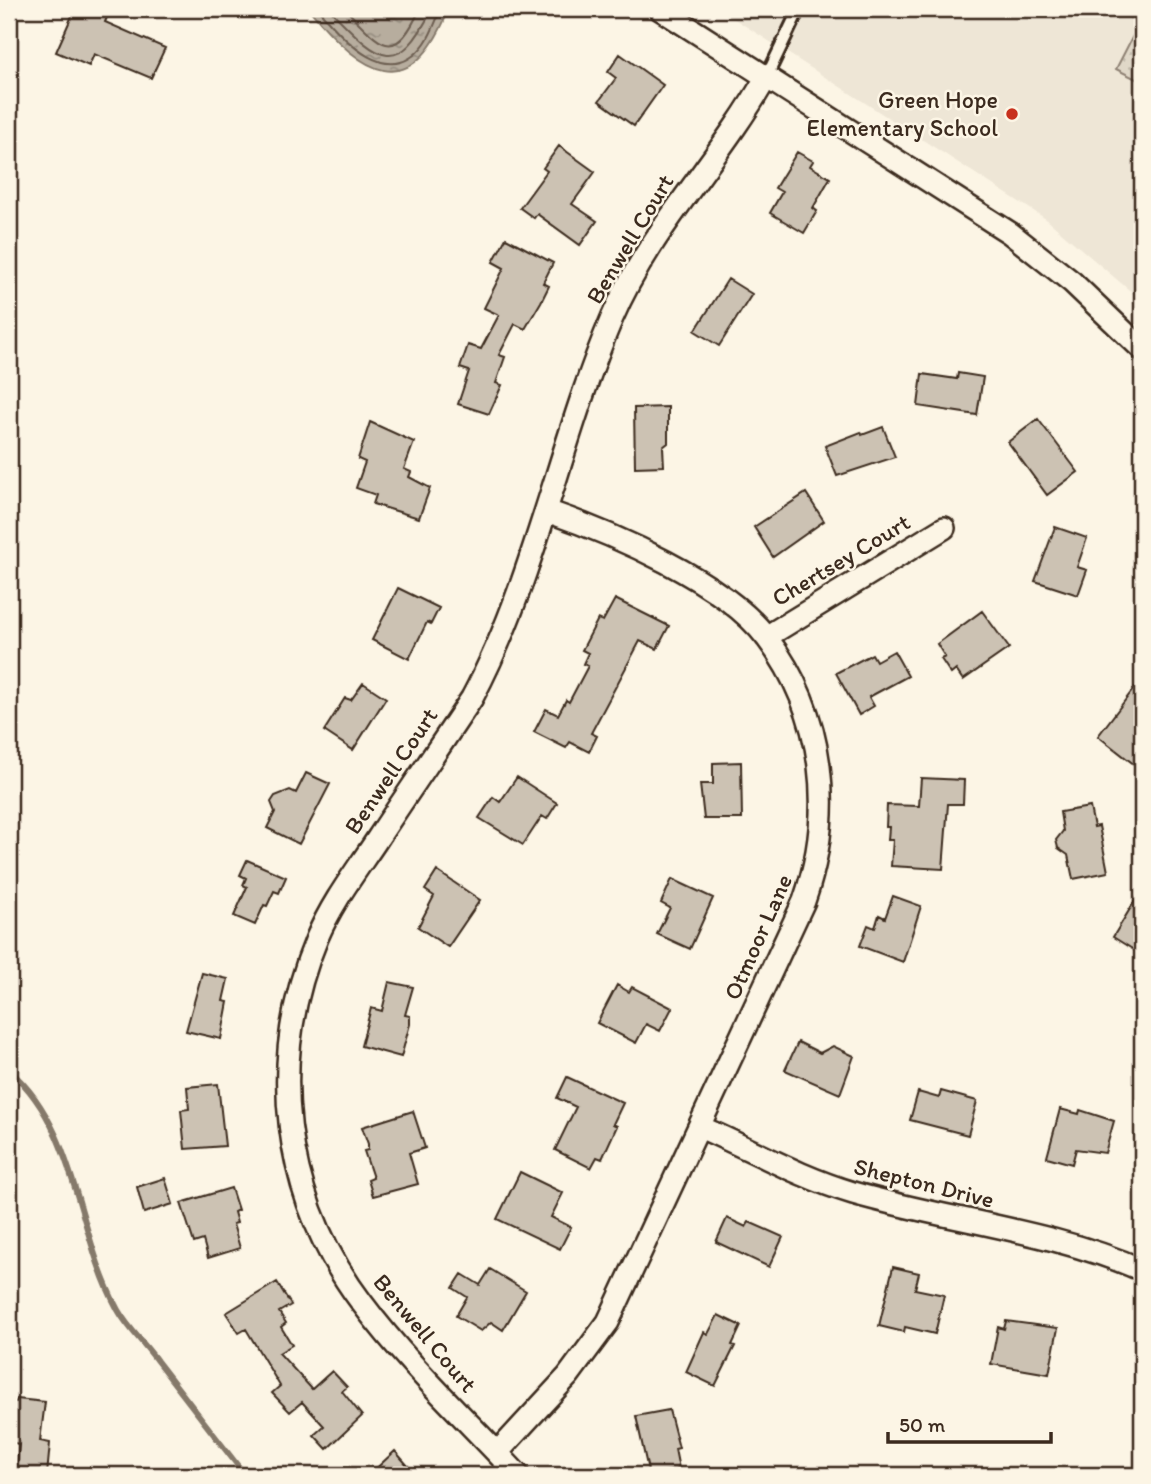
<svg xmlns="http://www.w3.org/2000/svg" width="1151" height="1484" font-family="Itim,sans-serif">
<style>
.built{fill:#eee6d6}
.grass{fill:url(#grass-dots);stroke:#8e8173;stroke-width:2}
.water{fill:url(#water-ripples);stroke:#85796b;stroke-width:2}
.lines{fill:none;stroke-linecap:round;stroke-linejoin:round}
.shore{stroke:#6d5e51;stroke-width:2}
.stream{stroke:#85796b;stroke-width:6}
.building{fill:#ccc2b3;stroke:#3b2a1e;stroke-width:2}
.service-casing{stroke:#3b2a1e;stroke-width:16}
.minor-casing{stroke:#3b2a1e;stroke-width:26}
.service{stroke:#fcf5e5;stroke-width:10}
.minor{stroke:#fcf5e5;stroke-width:21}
.poi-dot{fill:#c8321e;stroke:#fcf5e5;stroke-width:2.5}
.labels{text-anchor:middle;stroke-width:5;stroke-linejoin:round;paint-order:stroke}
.poi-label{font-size:24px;fill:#3b2a1e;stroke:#fcf5e5;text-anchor:end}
.street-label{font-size:24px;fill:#3b2a1e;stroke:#fcf5e5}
</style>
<defs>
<pattern id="grass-dots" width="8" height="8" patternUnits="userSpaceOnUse" patternTransform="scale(1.75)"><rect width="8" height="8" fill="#e0d8c8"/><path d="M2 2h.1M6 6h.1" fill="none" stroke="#c1baab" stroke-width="1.8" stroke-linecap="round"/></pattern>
<pattern id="water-ripples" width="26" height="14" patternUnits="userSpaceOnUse" patternTransform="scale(1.75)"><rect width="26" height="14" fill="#b7ad9e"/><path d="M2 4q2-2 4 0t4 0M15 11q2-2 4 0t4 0" fill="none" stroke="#968d80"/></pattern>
</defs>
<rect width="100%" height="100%" fill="#fcf5e5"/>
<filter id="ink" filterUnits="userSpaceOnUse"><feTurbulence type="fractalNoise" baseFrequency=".0143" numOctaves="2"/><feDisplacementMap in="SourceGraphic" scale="14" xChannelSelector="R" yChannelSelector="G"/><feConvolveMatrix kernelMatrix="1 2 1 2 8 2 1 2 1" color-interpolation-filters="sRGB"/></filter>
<g filter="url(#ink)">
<path class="built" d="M 719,9 L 1142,9 L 1142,301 L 1046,219 Z"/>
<path class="grass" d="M 1135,32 L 1142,36 L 1142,82 L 1116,69 Z"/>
<path class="water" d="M 309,9 L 449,9 C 411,107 361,74 309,9 Z"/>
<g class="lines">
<path class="shore" d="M 318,9 C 344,41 390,92 425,43 C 432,33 436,20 441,9
M 329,9 C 375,55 396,84 432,9
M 345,9 C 380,43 393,68 420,9"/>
<path class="stream" d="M 9,1070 C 78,1129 76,1233 118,1310 C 128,1328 145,1344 157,1361 C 186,1399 216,1437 245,1475"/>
</g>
<path class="building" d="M 75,9 L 95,9 L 108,15 L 105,22 L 165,48 L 151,78 L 94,54 L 89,66 L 56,52 Z
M 620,54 L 663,85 L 634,126 L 599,101 L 616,78 L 608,72 Z
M 559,146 L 595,172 L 572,204 L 597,221 L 580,245 L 537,214 L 534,218 L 520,208 L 547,171 L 543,168 Z
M 797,152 L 813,161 L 810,166 L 830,178 L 813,208 L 817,211 L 804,233 L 770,213 L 782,192 L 775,188 Z
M 506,238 L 553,263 L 543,283 L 549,286 L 541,302 L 525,329 L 515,324 L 499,355 L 505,357 L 496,383 L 502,385 L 489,414 L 458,404 L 469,371 L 460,368 L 468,345 L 481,349 L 499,315 L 484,308 L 504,268 L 493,262 Z
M 728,279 L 752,294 L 719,346 L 695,331 Z
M 958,373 L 983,377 L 977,415 L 918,406 L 922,374 L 957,379 Z
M 668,407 L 668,443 L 663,447 L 664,466 L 635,467 L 634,408 Z
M 1038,419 L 1078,472 L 1047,495 L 1008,442 Z
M 370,422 L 414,442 L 404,469 L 411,472 L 409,477 L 430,488 L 419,518 L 373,504 L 376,495 L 356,488 L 365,462 L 358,459 Z
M 883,427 L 895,457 L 837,476 L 825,446 L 861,432 L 862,435 Z
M 806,493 L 824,521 L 773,557 L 754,527 Z
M 1055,527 L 1087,538 L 1077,567 L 1087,570 L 1078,595 L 1035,581 Z
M 398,588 L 439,608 L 431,624 L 427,622 L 409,659 L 372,640 Z
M 615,599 L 669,626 L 657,649 L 640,641 L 591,733 L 597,736 L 589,752 L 570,742 L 566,748 L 534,732 L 546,709 L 558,715 L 566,700 L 569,702 L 588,666 L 583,664 L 588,653 L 582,650 L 598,619 L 603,621 Z
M 982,611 L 1009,648 L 963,680 L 956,670 L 951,674 L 941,659 L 945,657 L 937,644 Z
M 894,651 L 908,676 L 869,697 L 874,706 L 859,715 L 836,673 L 872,654 L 876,661 Z
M 1142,678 L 1142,755 L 1135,765 L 1098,736 Z
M 363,683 L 386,698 L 353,750 L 324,731 L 345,698 L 351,700 Z
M 741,762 L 742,819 L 704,819 L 700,784 L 713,784 L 713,763 Z
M 306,773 L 330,784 L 299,844 L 267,828 L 275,812 L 271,802 L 275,796 L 290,790 L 296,793 Z
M 517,777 L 557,803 L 547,819 L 542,816 L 523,845 L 479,818 L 493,797 L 500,802 Z
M 921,778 L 964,780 L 963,804 L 948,804 L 943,869 L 891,866 L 893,840 L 888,840 L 889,827 L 886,827 L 887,805 L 919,806 Z
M 1090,807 L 1094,827 L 1099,826 L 1108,872 L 1073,879 L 1068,855 L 1058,848 L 1056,840 L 1063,831 L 1060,812 Z
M 247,860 L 286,877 L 279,893 L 274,891 L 267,906 L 264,905 L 255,925 L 234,916 L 247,887 L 243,885 L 246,878 L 240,875 Z
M 437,871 L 480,900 L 448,947 L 418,927 L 434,896 L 425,890 Z
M 672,879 L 713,898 L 690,949 L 657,934 L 670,908 L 661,903 Z
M 1142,889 L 1142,955 L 1113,937 Z
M 893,896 L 921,906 L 903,962 L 860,946 L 868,925 L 875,928 L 879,915 L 885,918 Z
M 202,973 L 228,979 L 223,1001 L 228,1002 L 221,1039 L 186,1031 Z
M 389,982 L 413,987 L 405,1015 L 410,1016 L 410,1024 L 401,1057 L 361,1046 L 371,1008 L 382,1011 Z
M 617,985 L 629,992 L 632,987 L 672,1008 L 660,1031 L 646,1024 L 636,1043 L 597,1023 Z
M 798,1042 L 820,1053 L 833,1046 L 854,1056 L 840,1094 L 785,1070 Z
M 567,1077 L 623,1103 L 613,1124 L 617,1126 L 602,1159 L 597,1157 L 591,1168 L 555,1150 L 576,1107 L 557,1098 Z
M 218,1084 L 225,1146 L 185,1149 L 181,1110 L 189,1109 L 187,1087 Z
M 941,1091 L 977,1101 L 968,1135 L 910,1120 L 918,1092 L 939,1098 Z
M 1060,1109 L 1079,1114 L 1080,1110 L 1114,1121 L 1105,1153 L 1076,1149 L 1072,1164 L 1047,1157 Z
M 413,1111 L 425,1148 L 409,1153 L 418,1184 L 373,1196 L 368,1180 L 373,1178 L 364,1151 L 368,1150 L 368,1144 L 362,1127 Z
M 520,1172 L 563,1193 L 551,1217 L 571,1227 L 560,1249 L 497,1219 Z
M 165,1178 L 173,1204 L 144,1213 L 137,1187 Z
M 231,1188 L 238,1210 L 234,1212 L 237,1223 L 233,1224 L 240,1248 L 208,1258 L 203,1240 L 194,1243 L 181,1203 Z
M 727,1218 L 746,1227 L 749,1222 L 783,1237 L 769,1267 L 716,1242 Z
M 893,1267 L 919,1273 L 915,1289 L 944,1295 L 935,1334 L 905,1327 L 904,1332 L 879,1326 Z
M 490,1269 L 526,1291 L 503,1330 L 491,1322 L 481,1331 L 456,1316 L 467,1297 L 453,1288 L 462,1274 L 480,1285 Z
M 277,1282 L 291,1305 L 279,1312 L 286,1323 L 281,1327 L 292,1345 L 279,1353 L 312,1389 L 332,1371 L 347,1387 L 342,1391 L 362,1416 L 327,1449 L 314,1435 L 324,1426 L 302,1402 L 290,1412 L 272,1393 L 280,1386 L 246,1329 L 239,1333 L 226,1313 Z
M 718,1315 L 741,1326 L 732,1345 L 735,1346 L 715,1386 L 686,1372 L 704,1332 L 708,1334 Z
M 1006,1321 L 1058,1328 L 1049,1374 L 991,1364 L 998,1327 L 1004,1329 Z
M 17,1399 L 45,1402 L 40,1441 L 50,1443 L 47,1475 L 16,1474 L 19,1444 L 9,1442 L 9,1401 L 16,1402 Z
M 669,1410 L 679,1448 L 675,1449 L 679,1469 L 649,1475 L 636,1416 Z
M 395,1451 L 416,1475 L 369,1475 Z"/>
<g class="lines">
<defs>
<path id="service" d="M 1128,9 L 1142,15
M 767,76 L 799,9"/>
<path id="minor" d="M 660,9 L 1010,233 L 1072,282 L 1142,349
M 766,637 L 944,528
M 700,1127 C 751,1149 799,1177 853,1193 C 946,1220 1054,1231 1142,1270
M 497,1453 L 568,1376 L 608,1322 L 804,901 C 835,812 825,715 767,638 C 724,581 613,534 547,511
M 518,1475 C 466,1419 408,1365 362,1303 C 282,1197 266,1060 317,938 C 332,902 357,870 378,838 C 409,791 441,745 472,698 C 536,578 559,442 612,318 C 650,229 720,160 767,76"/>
</defs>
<use href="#service" class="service-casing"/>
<use href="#minor" class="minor-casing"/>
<use href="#service" class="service"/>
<use href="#minor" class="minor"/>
</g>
</g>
<circle class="poi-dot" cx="1012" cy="114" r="7"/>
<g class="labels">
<g class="poi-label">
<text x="998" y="108">Green Hope<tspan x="998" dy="28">Elementary School</tspan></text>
</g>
<g class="street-label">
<text transform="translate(630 239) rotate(-59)" y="8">Benwell Court</text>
<text transform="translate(841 560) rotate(-31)" y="8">Chertsey Court</text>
<text transform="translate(391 771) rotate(-56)" y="8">Benwell Court</text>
<text transform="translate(758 937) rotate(-66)" y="8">Otmoor Lane</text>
<text transform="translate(924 1183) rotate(14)" y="8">Shepton Drive</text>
<text transform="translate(425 1333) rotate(50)" y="8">Benwell Court</text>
</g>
</g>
<rect width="1151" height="1484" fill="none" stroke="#fcf5e5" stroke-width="35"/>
<rect x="18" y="18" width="1116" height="1449" fill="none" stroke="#3b2a1e" stroke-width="2.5" filter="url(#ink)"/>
<path d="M888 1432v10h163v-10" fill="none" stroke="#3b2a1e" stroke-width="3.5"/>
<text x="899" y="1432" font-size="21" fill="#3b2a1e" stroke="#fcf5e5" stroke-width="5" paint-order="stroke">50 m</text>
</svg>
